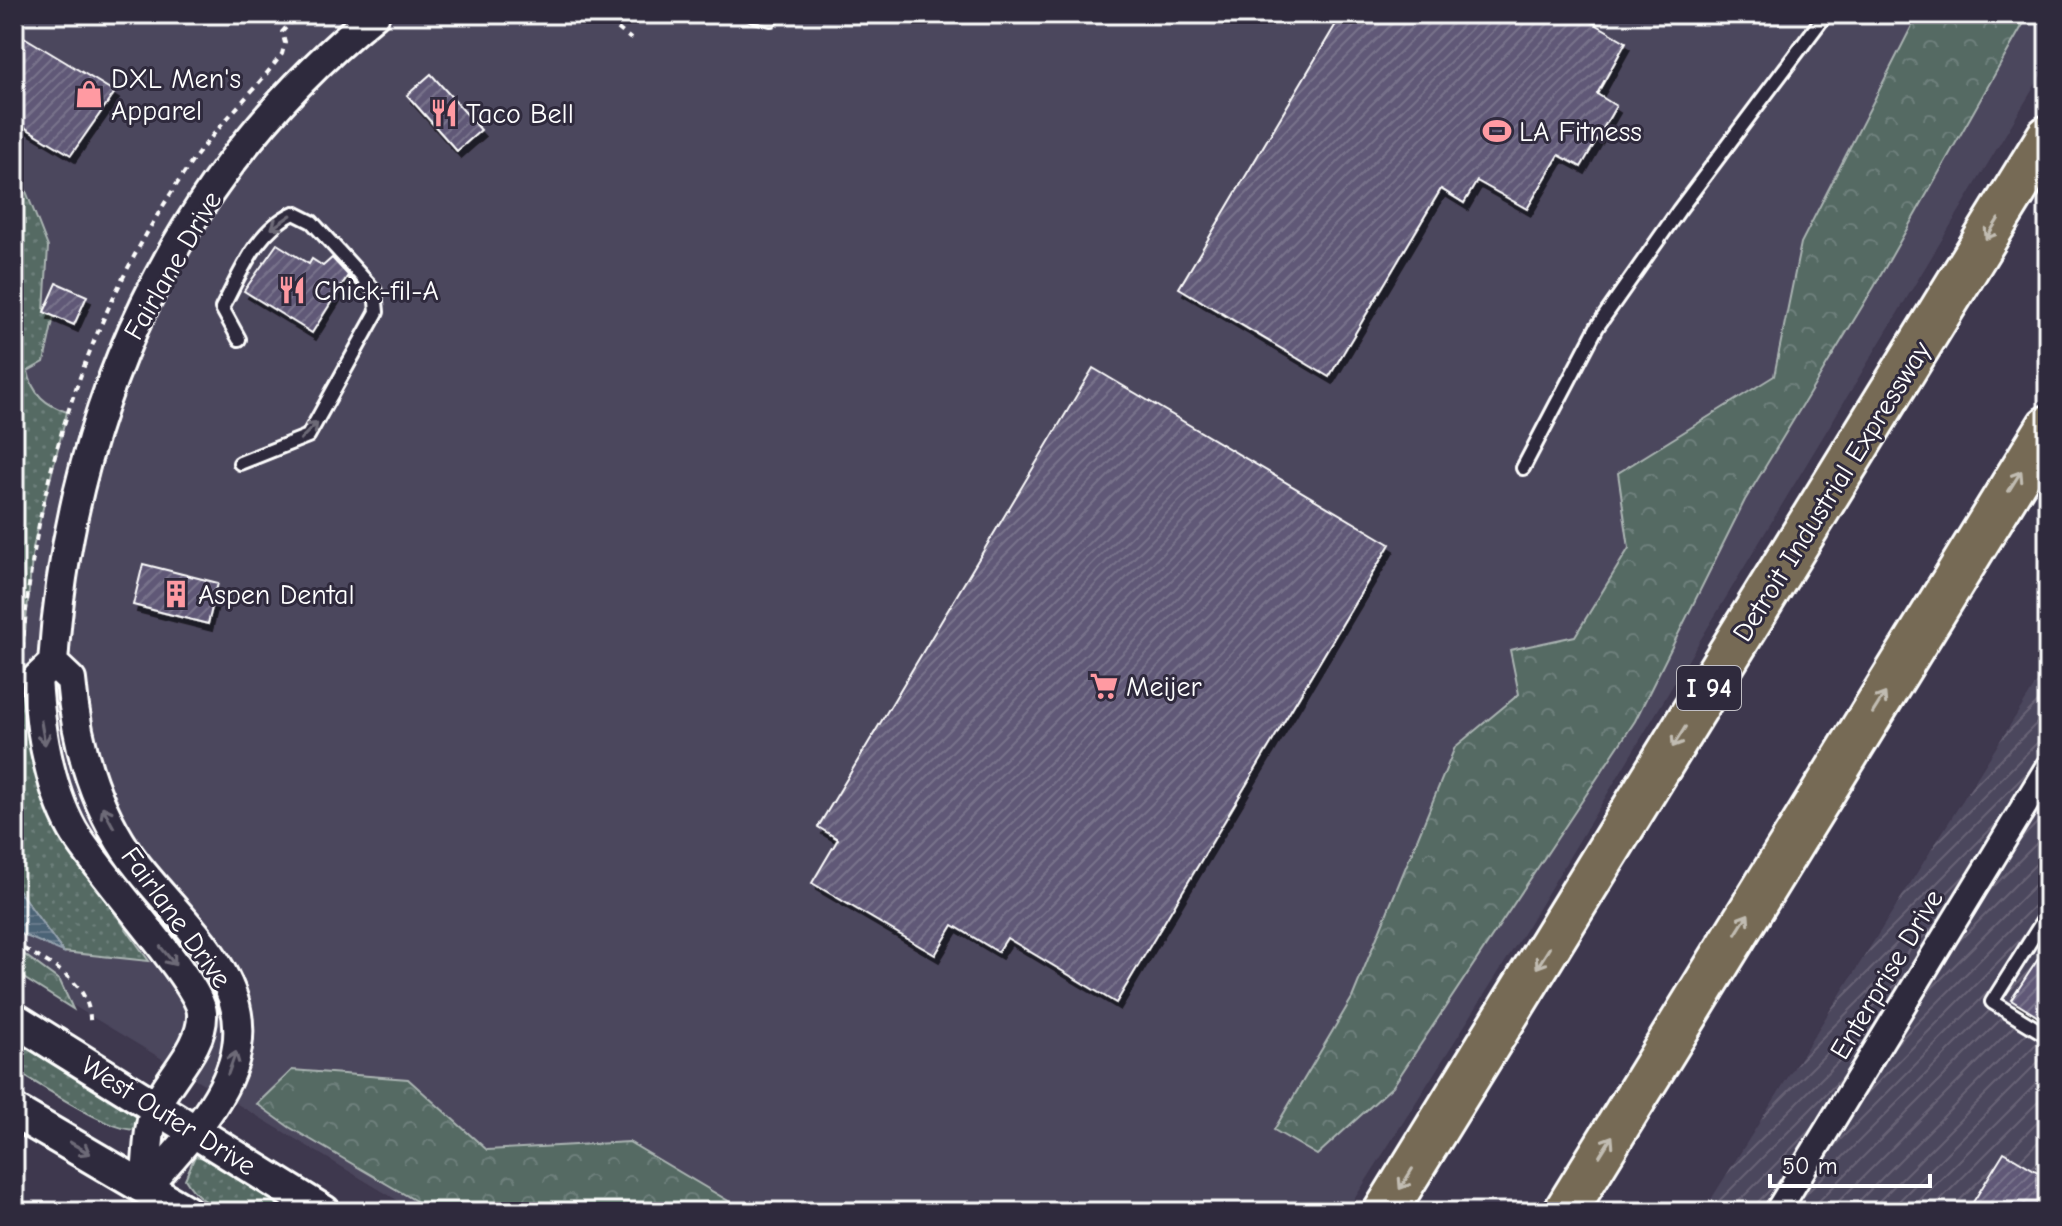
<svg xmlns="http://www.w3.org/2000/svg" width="2062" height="1226" font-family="'Comic Neue',sans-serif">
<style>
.built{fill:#4c465d}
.industrial{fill:url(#industrial-furrows)}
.grass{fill:url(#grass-dots);stroke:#aab4b2;stroke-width:2}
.forest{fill:url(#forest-crowns);stroke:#aab4b2;stroke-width:2}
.water{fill:url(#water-rules);stroke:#94a1ad;stroke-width:2}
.building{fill:url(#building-hatch);stroke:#fff;stroke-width:2;filter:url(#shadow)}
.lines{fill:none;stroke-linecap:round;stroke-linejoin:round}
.service-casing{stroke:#fff;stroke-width:18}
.minor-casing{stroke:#fff;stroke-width:30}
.tertiary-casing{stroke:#fff;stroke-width:34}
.secondary-casing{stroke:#fff;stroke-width:38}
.motorway-casing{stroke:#fff;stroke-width:48}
.path{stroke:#fff;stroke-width:4;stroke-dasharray:6 6;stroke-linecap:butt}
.service{stroke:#2f2a3d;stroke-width:12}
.minor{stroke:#2f2a3d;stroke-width:24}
.tertiary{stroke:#2f2a3d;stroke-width:28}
.secondary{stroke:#2f2a3d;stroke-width:32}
.motorway{stroke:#766a54;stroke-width:42}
.oneway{stroke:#6d6a77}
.oneway2{stroke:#c1bcb2}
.labels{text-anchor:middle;stroke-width:6;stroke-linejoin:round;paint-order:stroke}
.shield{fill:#2f2a3d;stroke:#c1bfc5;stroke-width:2}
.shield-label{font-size:26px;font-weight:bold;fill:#fff}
.poi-label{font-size:28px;fill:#fff;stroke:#2f2a3d;text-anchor:start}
.street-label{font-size:28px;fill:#fff;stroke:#2f2a3d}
</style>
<defs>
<pattern id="industrial-furrows" width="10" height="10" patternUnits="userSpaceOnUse" patternTransform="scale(2)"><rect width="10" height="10" fill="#4c465d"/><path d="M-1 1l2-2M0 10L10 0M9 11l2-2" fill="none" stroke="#676275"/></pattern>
<pattern id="grass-dots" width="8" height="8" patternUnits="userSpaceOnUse" patternTransform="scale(2)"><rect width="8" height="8" fill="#556a64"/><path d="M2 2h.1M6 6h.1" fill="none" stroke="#6e807b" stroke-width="1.8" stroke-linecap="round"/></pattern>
<pattern id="forest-crowns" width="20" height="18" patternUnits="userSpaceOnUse" patternTransform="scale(2)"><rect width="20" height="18" fill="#556a64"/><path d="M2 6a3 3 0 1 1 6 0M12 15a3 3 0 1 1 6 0" fill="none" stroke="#6e807b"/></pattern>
<pattern id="water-rules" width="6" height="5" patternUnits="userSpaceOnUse" patternTransform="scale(2)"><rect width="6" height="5" fill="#4c6376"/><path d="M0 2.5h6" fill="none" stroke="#677a8b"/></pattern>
<pattern id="building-hatch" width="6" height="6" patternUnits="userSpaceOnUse" patternTransform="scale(2)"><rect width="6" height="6" fill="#605977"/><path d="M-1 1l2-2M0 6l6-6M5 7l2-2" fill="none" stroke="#78728b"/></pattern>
<filter id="shadow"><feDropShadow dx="4" dy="7" stdDeviation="0" flood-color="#0009"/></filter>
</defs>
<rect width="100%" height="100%" fill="#3e384e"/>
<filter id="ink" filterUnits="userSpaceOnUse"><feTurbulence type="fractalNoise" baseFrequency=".0125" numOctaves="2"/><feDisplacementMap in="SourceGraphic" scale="16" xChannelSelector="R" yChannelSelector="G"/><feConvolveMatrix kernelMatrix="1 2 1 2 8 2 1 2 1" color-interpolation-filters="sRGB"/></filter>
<g filter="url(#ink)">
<path class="built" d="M 14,14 L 2048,14 L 2048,64 L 1521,937 L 1346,1212 L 417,1212 L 14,970 Z"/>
<path class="industrial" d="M 2048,665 L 2048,1212 L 1703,1212 Z"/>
<path class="grass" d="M 24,186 L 48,247 L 44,311 L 54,316 L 44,362 L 28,371 C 32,394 46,405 67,412 L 33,548 L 21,674 L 25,726 L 57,832 L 149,961 L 63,952 L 14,884 L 14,188 Z
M 14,1040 L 136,1115 L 141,1123 L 139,1129 C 114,1136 39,1083 14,1070 Z
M 195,1156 L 205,1158 L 297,1212 C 253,1212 211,1222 185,1179 Z"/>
<path class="forest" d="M 1918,14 L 2029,14 L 1874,287 L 1745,500 L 1635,721 L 1393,1086 L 1317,1155 L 1274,1130 L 1352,998 L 1455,747 L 1519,694 L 1510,650 L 1575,636 L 1629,548 L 1618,473 L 1774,376 L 1801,243 Z
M 14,947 L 60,981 L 73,1009 L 14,972 Z
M 292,1070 L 408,1079 L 487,1150 L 629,1142 L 747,1212 L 435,1212 L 289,1127 L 257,1104 Z"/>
<path class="water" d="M 14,884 L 63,952 L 14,931 Z"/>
<path class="building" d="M 1342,14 L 1578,14 L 1626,42 L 1597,94 L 1616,106 L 1581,167 L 1559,155 L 1527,209 L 1477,181 L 1464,203 L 1441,189 L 1329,377 L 1179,288 Z
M 14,31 L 115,92 L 71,155 L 14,121 Z
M 431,74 L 481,130 L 457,151 L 407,95 Z
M 277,244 L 309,264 L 312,259 L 323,266 L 332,258 L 360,288 L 347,277 L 312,333 L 244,291 Z
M 57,283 L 87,296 L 74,325 L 44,312 Z
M 1093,368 L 1390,544 L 1116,1003 L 1007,938 L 998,952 L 953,925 L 935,955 L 812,883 L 838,839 L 818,827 Z
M 143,564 L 218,583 L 208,624 L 133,605 Z
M 2048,944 L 2048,1023 L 2011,1000 Z
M 2004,1152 L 2048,1178 L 2048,1212 L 1967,1212 Z"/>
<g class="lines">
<defs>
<path id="service" d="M 751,14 L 771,19
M 239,339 L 222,308 C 241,273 256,230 294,213 L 312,222 L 375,291 L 377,312 L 308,436 L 240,463
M 1523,468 L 1597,327 L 1679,210 L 1826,14
M 2048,913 L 1992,1002 L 2048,1036"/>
<path id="minor" d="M 1777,1212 L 2048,767"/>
<path id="tertiary" d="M 53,663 L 71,680 C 76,741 93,801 127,852 C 167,911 250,969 237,1047 C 230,1098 178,1151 145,1188
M 145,1188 C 148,1163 147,1127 157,1104 C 170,1076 204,1046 202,1013 C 200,982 96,871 73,830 C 48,785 40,728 37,678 L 53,663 C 70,408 174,177 375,14"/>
<path id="secondary" d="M 14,1019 L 324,1212
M 14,1111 L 186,1212"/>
<path id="motorway" d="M 1385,1212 L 2048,137
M 1565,1212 L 2048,427"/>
</defs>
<use href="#service" class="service-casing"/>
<use href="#minor" class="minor-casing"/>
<use href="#tertiary" class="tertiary-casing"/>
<use href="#secondary" class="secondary-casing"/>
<use href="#motorway" class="motorway-casing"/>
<path class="path" d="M 599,14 L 631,39
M 22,660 C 32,483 88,313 189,166 C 217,126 253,93 282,54 L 285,43 L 282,32 L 299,14
M 14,943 C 48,964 93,980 90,1026"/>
<use href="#service" class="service"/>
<use href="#minor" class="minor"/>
<use href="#tertiary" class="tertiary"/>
<use href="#secondary" class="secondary"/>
<use href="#motorway" class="motorway"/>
</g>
<defs><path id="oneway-shaft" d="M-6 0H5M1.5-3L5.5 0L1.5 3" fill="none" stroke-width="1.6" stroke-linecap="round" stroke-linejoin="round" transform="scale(2)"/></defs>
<g class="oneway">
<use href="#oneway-shaft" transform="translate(281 222) rotate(145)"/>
<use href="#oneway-shaft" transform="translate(309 431) rotate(-45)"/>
<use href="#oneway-shaft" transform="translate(43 733) rotate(80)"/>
<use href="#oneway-shaft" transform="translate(108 817) rotate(-118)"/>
<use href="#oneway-shaft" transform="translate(168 956) rotate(51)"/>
<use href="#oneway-shaft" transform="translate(232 1063) rotate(-70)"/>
<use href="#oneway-shaft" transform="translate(80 1148) rotate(30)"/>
</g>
<g class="oneway2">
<use href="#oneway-shaft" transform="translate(1992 229) rotate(122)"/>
<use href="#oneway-shaft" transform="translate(2015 481) rotate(-58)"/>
<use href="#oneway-shaft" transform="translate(1879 703) rotate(-58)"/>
<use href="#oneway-shaft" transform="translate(1679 737) rotate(122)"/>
<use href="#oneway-shaft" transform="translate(1742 924) rotate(-58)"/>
<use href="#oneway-shaft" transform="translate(1543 958) rotate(122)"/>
<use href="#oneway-shaft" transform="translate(1606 1146) rotate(-58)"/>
<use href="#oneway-shaft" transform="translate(1406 1179) rotate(122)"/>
</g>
</g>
<defs>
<symbol id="shop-bare" viewBox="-9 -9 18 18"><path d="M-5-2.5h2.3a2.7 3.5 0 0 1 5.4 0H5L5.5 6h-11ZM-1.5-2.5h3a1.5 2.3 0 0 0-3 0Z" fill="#ff9aa2" stroke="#2f2a3d" stroke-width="2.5" paint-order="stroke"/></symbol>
<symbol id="restaurant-bare" viewBox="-9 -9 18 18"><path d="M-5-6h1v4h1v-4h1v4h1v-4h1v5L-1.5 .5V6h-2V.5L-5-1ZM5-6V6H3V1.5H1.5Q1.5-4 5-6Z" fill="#ff9aa2" stroke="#2f2a3d" stroke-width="2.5" paint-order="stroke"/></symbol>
<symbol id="stadium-bare" viewBox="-9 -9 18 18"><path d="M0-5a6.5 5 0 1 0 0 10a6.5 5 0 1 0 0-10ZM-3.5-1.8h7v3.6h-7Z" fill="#ff9aa2" stroke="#2f2a3d" stroke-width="2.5" paint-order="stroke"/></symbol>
<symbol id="building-bare" viewBox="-9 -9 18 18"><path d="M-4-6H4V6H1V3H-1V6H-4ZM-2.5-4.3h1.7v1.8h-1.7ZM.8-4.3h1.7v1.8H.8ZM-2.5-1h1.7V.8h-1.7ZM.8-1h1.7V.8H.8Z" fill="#ff9aa2" stroke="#2f2a3d" stroke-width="2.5" paint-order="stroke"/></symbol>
<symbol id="supermarket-bare" viewBox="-9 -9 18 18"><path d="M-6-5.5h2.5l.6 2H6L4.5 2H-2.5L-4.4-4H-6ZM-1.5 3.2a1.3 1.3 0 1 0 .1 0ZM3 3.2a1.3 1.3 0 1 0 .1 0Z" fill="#ff9aa2" stroke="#2f2a3d" stroke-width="2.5" paint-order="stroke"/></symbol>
</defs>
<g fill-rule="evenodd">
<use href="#shop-bare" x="69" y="74" width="40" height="40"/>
<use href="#restaurant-bare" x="424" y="93" width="40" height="40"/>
<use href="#stadium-bare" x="1477" y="111" width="40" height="40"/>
<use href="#restaurant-bare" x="272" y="270" width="40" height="40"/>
<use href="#building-bare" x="156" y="574" width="40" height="40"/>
<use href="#supermarket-bare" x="1084" y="666" width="40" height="40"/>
</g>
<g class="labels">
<rect class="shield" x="1677" y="666" width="64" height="44" rx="6"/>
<g class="shield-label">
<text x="1709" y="697">I 94</text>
</g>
<g class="poi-label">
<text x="111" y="88">DXL Men's<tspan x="111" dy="32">Apparel</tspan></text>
<text x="466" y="123">Taco Bell</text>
<text x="1519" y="141">LA Fitness</text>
<text x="314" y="300">Chick-fil-A</text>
<text x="198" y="604">Aspen Dental</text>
<text x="1126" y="696">Meijer</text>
</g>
<g class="street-label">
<text transform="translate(172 265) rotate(-60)" y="10">Fairlane Drive</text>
<text transform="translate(1831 491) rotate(-58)" y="10">Detroit Industrial Expressway</text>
<text transform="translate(177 917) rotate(54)" y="10">Fairlane Drive</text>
<text transform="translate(1886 974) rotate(-59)" y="10">Enterprise Drive</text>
<text transform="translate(169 1115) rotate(32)" y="10">West Outer Drive</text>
</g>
</g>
<rect width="2062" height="1226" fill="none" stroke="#2f2a3d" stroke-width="48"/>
<rect x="24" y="24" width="2014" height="1178" fill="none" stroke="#fff" stroke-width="3" filter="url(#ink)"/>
<path d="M1770 1174v12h160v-12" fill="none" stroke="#ffffff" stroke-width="4"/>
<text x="1782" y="1174" font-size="24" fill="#ffffff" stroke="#2f2a3d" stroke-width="6" paint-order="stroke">50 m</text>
</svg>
